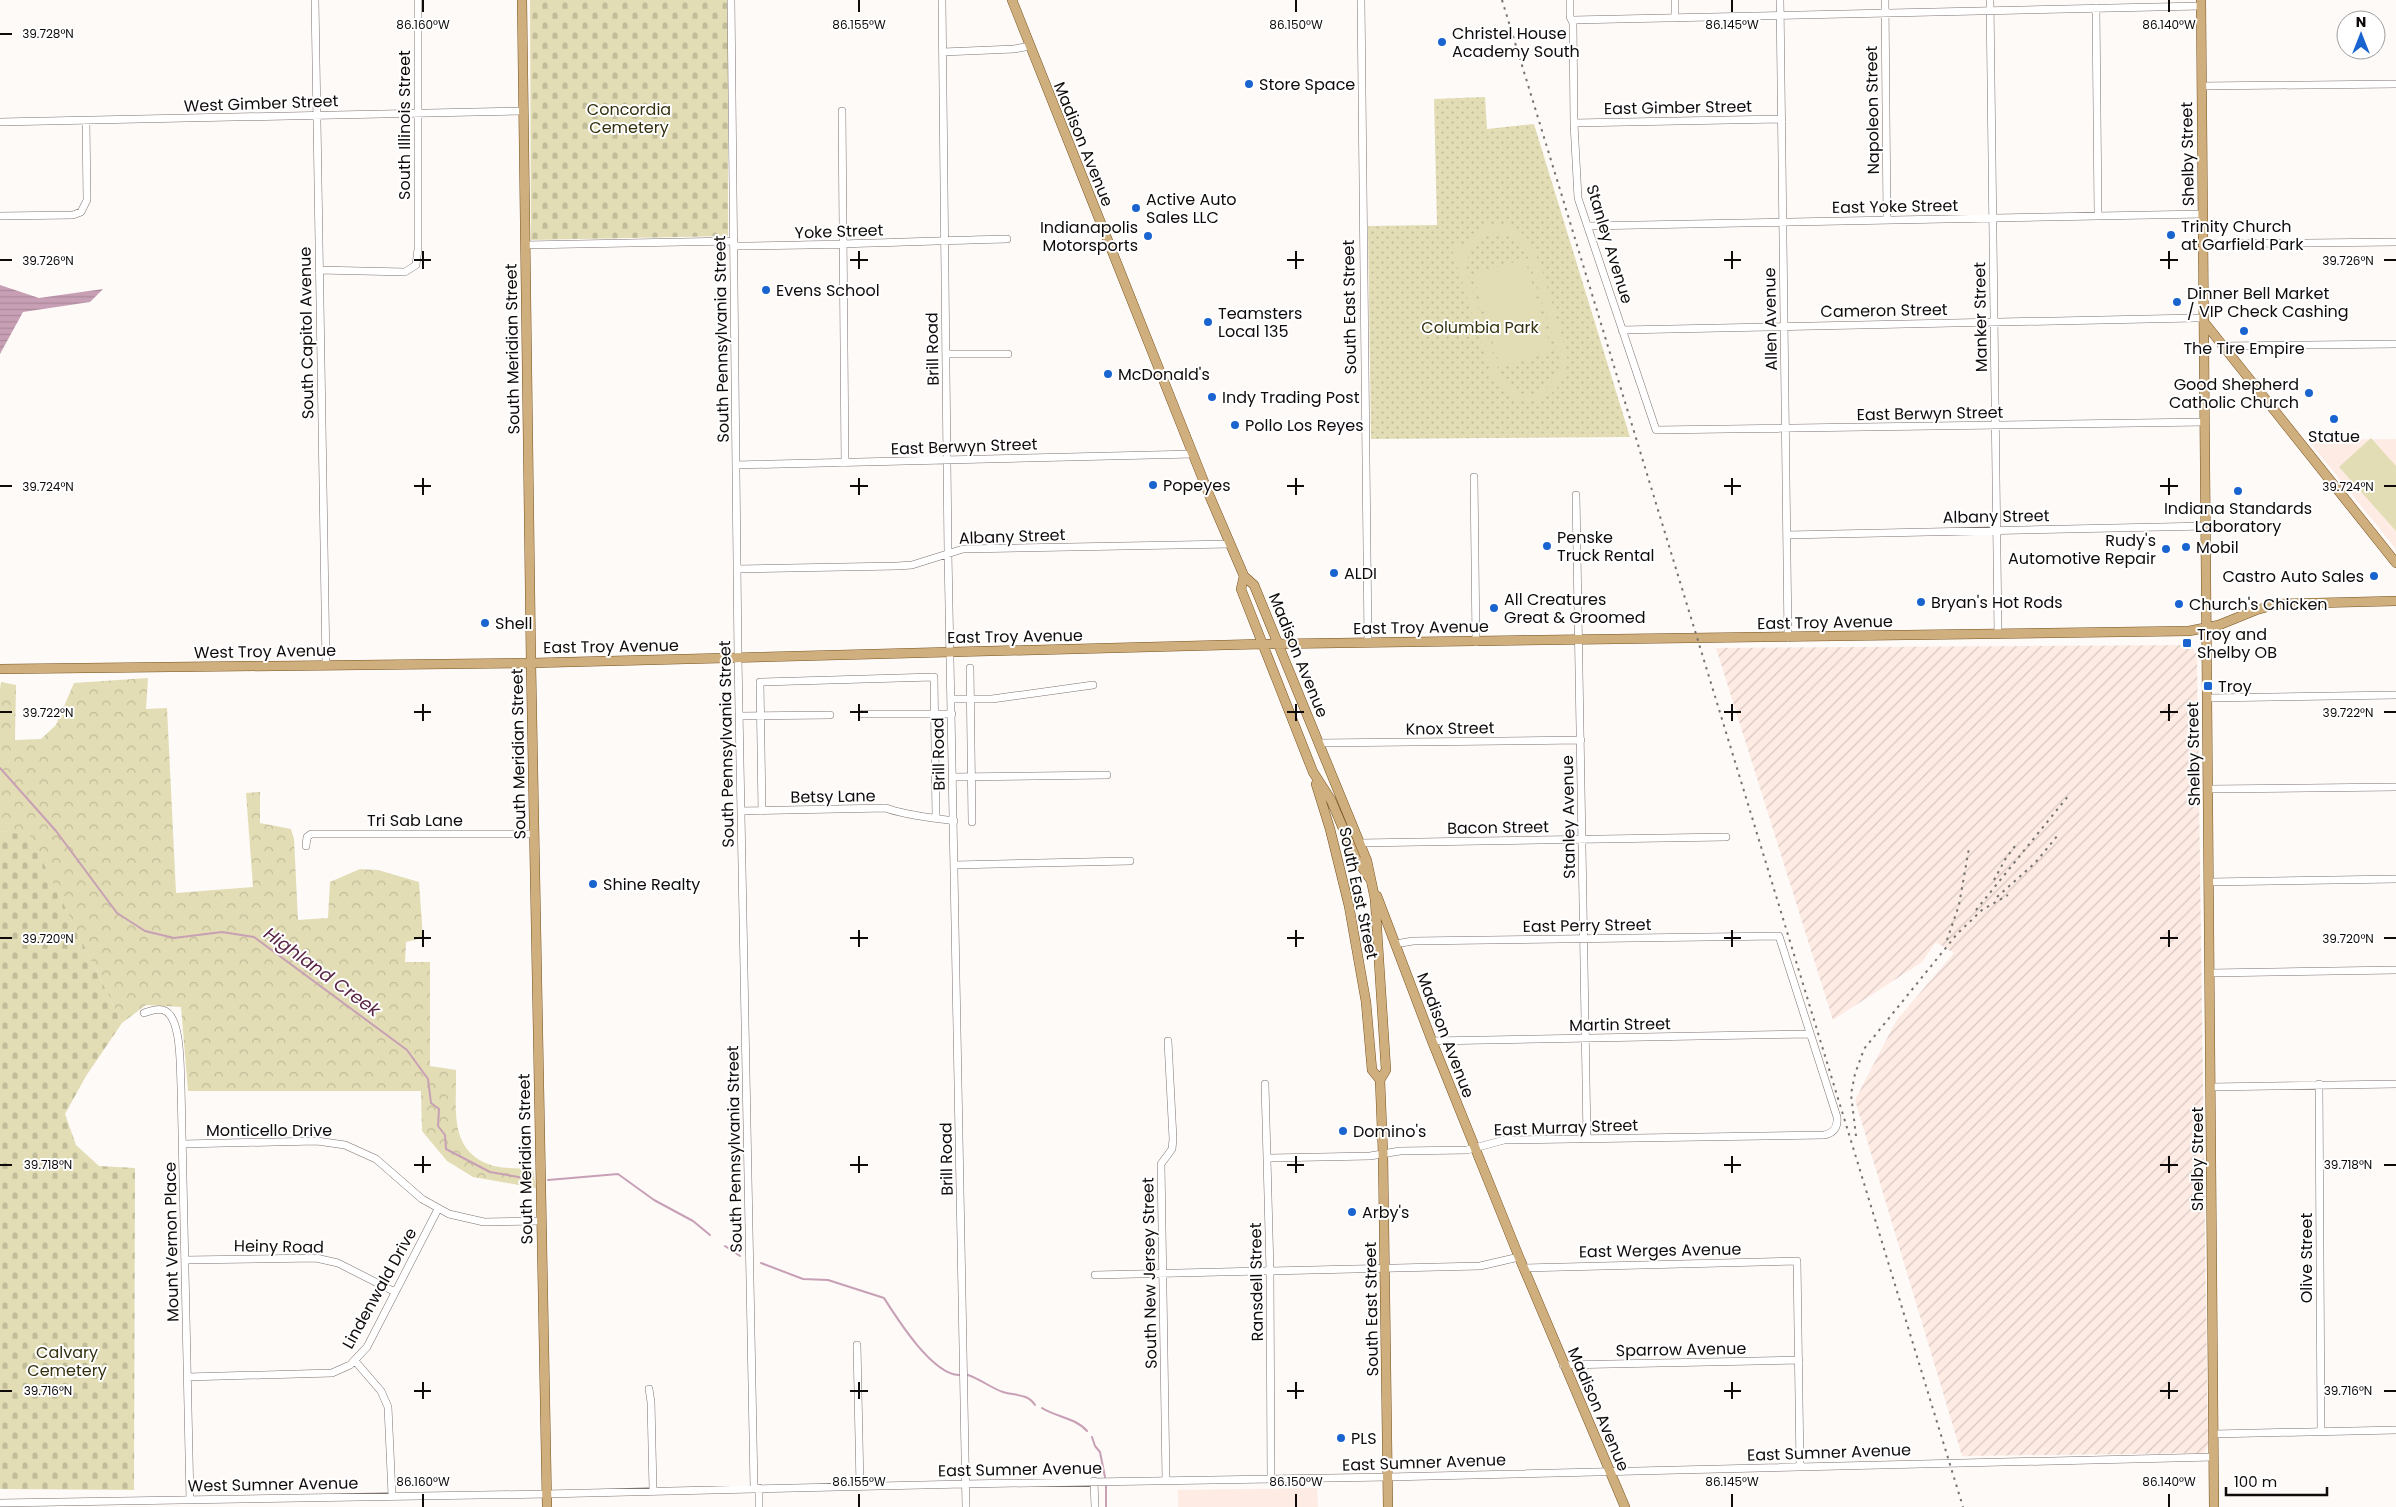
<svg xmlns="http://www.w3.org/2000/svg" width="2396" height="1507" font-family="Poppins,sans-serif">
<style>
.built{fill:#fdebe4}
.industrial{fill:url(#industrial-furrows)}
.forest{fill:url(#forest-crowns)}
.cemetery{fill:url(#cemetery-stones)}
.park{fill:url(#park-dots)}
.pitch{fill:#e2ddb4;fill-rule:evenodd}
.water{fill:url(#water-rules)}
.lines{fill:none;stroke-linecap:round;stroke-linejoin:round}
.stream{stroke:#c8a0b5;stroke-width:2}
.minor-casing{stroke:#7c736f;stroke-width:8}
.major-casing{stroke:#78531e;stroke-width:10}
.minor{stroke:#fff;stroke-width:7}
.major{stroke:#d0af7e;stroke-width:9}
.rail{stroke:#767371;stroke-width:2;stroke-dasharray:2.5 5;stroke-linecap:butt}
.ticks{fill:none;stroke:#0e0b0a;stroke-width:2}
.poi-dot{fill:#1a64cf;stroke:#fff;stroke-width:2}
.labels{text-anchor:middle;stroke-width:4;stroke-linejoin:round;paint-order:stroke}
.poi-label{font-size:16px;fill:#0e0b0a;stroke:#fff;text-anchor:start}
.street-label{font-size:16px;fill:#0e0b0a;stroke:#fff}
.park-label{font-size:16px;fill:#35310f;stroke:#fff}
.water-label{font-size:18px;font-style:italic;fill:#582544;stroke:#fff}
.ticks-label{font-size:12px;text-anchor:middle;fill:#0e0b0a;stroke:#fff;stroke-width:4;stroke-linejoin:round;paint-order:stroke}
</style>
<defs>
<pattern id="industrial-furrows" width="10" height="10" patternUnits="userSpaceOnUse" patternTransform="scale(1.25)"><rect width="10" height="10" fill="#fdebe4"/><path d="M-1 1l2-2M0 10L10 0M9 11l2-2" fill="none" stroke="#d8c8c2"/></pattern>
<pattern id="forest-crowns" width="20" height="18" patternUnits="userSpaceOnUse" patternTransform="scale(1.25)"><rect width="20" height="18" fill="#e2ddb4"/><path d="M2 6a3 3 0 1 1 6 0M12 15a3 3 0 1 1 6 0" fill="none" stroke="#c1bc99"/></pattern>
<pattern id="cemetery-stones" width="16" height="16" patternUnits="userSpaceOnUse" patternTransform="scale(1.25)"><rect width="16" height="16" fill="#e2ddb4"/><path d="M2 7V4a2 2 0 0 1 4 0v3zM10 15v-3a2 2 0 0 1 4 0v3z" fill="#c1bc99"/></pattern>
<pattern id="park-dots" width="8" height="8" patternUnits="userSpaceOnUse" patternTransform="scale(1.25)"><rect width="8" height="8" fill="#e2ddb4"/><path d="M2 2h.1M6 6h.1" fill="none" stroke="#c1bc99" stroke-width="1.8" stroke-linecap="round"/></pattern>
<pattern id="water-rules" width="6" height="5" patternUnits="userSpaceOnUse" patternTransform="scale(1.25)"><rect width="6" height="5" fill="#c8a0b5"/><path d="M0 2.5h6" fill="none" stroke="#ab889a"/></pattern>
</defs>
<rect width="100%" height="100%" fill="#fefaf8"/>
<path class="built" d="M 2396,439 L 2396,549 L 2308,440 Z
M 1317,1488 L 1318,1507 L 1178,1507 L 1178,1490 Z"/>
<path class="industrial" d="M 2191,645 L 2197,655 L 2208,1446 L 2204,1453 L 1962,1456 L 1855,1100 L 1896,1021 L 1954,953 L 1936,942 L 1922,962 L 1833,1020 L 1716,648 Z"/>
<path class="forest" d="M 148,678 L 146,709 L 167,708 L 176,893 L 253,887 L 246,793 L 260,792 L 260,823 L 291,829 L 294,839 L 298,920 L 328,918 L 330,882 L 360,869 L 378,870 L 419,882 L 423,938 L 406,942 L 405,962 L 430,962 L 430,1066 L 456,1070 C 457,1109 447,1152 494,1166 C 506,1169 521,1168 533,1169 L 536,1188 L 473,1177 L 447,1161 L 422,1131 L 421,1091 L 188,1091 L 181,1007 L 146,1005 L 122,1023 L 30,837 L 0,831 L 0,689 L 1,682 L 16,685 L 15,740 L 41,739 L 56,725 L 74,683 Z"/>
<path class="cemetery" d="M 530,0 L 728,0 L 728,236 L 531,240 Z
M 0,831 L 30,836 L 122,1023 L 86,1076 L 65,1114 L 76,1145 L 99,1166 L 135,1168 L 134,1490 L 0,1489 Z"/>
<path class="park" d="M 1485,97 L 1487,129 L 1534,124 L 1630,437 L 1371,439 L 1368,226 L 1437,225 L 1434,99 Z"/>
<path class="pitch" d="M 1491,225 C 1504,224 1517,228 1526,237 C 1541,253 1559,330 1567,354 C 1571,399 1519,420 1494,381 L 1451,247 L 1458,245 L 1461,251 C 1467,237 1475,229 1491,225 ZM 1492,234 C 1506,232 1519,238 1526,251 L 1560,359 C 1559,393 1521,408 1501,378 L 1467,273 C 1465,254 1473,238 1492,234 Z
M 1525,259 L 1552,352 L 1500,367 L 1473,274 Z
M 2371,438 L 2396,466 L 2396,531 L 2339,467 Z"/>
<path class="water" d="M 0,285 L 39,298 L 103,289 L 90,302 L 23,312 L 0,354 Z"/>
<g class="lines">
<path class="stream" d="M 0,768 L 56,831 L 117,913 L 145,931 L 174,938 L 222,932 L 254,937 L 407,1050 L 428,1079 L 431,1103 L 439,1109 L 438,1126 L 445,1135 L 446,1149 L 490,1172 L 530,1179
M 548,1180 L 618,1174 L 654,1200 L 693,1221 L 710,1235
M 725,1246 L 740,1256
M 761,1263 L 803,1279 L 828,1280 L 884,1298 C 898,1320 932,1374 959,1375
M 968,1375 C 980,1379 991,1388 1003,1392 C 1015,1396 1027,1393 1035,1405
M 1042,1408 C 1056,1417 1076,1418 1087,1431
M 1092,1437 L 1095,1446 L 1100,1452 L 1105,1477
M 1106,1486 L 1106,1507"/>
<defs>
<path id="minor" d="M 315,0 L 326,665
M 731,0 L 738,658 L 754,1488
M 942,0 L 948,553 L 966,1507
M 1361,0 L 1368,643
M 1570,0 L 1570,17 L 1573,23 L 1574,123 L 1578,198 L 1656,430 L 2205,422
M 1675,0 L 1675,18
M 1780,0 L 1788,638
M 1885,0 L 1887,219
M 1990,0 L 1998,634
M 2096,8 L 2098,215
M 1573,20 L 2201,6
M 943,52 L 1014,49 L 1030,46
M 2202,86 L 2396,84
M 842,111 L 845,463
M 0,122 L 523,111
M 1574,123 L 1782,119
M 0,216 L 73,215 L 81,212 L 87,200 L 86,121
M 1588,226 L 2203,214
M 2203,244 L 2396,242
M 525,245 L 734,241
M 734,246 C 825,246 916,241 1007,239
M 319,270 L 405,272 L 416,265 L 418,249 L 418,0
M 1622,330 L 2194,318 L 2201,318 L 2204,322
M 2223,346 L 2396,344
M 946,354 L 1008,354
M 736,465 L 1193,454
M 1474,477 L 1476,642
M 1576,495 L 1587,1138
M 1787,535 L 2207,526
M 738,569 L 897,566 L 912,565 L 963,549 L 1230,544
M 970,668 L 972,822
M 2208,698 L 2396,695
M 951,699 L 992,699 L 1093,685
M 863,714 L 952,714
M 740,716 L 830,715
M 1319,743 L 1581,740
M 952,777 L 1107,775
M 2209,789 L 2396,787
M 741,811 L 886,808 C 903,815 934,818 954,821
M 762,811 L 760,682 L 934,677 L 936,818
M 1360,843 L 1726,837
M 306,846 L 307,837 L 311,834 L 534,834
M 954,865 L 1130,861
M 2209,882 L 2396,879
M 2210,973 L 2396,970
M 144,1013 C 150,1011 156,1008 163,1010 C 182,1015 180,1069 181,1086 L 190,1500
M 1432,1041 L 1810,1034
M 1265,1084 L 1270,1271 L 1271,1480
M 2319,1084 L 2321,1431
M 2211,1087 L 2396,1084
M 183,1144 L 317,1141 L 345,1145 L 376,1159 L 422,1199 L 449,1214 L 484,1222 L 541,1221
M 1268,1158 L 1370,1156 L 1400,1151 L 1467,1150 L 1504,1140 L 1824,1135 C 1834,1133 1838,1127 1837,1117 L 1779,936 L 1413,941 L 1395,944
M 185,1260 L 316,1258 L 338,1263 L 395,1292
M 1523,1268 L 1797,1261 L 1800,1467
M 1095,1275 L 1480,1266 L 1519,1257
M 857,1345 L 860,1486
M 355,1361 L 381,1391 L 388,1407 L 392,1495
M 1563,1365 L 1799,1360
M 187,1377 L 332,1373 L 350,1365 L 367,1347 L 438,1209
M 649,1389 L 651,1402 L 653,1490
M 2214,1434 L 2396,1430
M 1166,1480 L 1161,1164 L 1172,1149 L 1173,1139 L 1168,1041
M 1094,1481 L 1095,1507
M 759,1488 L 759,1507
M 0,1503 L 546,1494 L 965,1484 L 1388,1477 L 2214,1457"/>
<path id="major" d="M 522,0 L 531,663 L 547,1507
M 1012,0 L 1210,497 L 1244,576 L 1254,585 L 1367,861 L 1375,899 L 1386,1070 L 1380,1080
M 2201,0 L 2214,1507
M 2204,322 L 2396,563
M 1244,576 L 1241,589 L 1313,772 L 1331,800 L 1356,859 L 1370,879
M 0,669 L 531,663 L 1263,644 L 2189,631 L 2219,625 L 2256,610 L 2278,604 L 2396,601
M 1316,784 L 1330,829 L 1349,906 L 1366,1002 L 1372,1070 L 1380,1080 L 1383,1154 L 1388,1507
M 1377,896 L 1432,1041 L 1519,1257 L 1625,1507"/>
</defs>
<use href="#minor" class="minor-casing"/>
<use href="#major" class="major-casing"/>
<use href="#minor" class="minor"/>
<use href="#major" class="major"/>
<path class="rail" d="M 1502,0 L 1963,1507
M 1994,880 L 2006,858 L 2018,842
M 1997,897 L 2035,863 L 2058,835
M 1976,910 L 2069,795
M 1947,940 L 1959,905 L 1969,848
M 1856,1136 L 1851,1094 L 1855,1074 L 1864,1049 L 1957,934 L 1982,910 L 2008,895"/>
</g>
<path class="ticks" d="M 423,0 L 423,12M 859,0 L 859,12M 1296,0 L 1296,12M 1732,0 L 1732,12M 2169,0 L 2169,12M 0,34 L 12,34M 423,251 L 423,269M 859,251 L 859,269M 1296,251 L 1296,269M 1732,251 L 1732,269M 2169,251 L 2169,269M 0,260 L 12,260M 414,260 L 431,260M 850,260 L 868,260M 1287,260 L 1304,260M 1724,260 L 1741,260M 2160,260 L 2178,260M 2384,260 L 2396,260M 423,478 L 423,495M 859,478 L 859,495M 1296,478 L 1296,495M 1732,478 L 1732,495M 2169,478 L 2169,495M 0,486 L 12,486M 414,486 L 431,486M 850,486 L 868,486M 1287,486 L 1304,486M 1724,486 L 1741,486M 2160,486 L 2178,486M 2384,486 L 2396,486M 423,704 L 423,721M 859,704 L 859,721M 1296,704 L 1296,721M 1732,704 L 1732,721M 2169,704 L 2169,721M 0,712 L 12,712M 414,712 L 431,712M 850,712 L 868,712M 1287,712 L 1304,712M 1724,712 L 1741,712M 2160,712 L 2178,712M 2384,712 L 2396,712M 423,930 L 423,947M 859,930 L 859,947M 1296,930 L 1296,947M 1732,930 L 1732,947M 2169,930 L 2169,947M 0,938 L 12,938M 414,938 L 431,938M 850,938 L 868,938M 1287,938 L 1304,938M 1724,938 L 1741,938M 2160,938 L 2178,938M 2384,938 L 2396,938M 423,1156 L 423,1173M 859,1156 L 859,1173M 1296,1156 L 1296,1173M 1732,1156 L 1732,1173M 2169,1156 L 2169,1173M 0,1165 L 12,1165M 414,1165 L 431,1165M 850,1165 L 868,1165M 1287,1165 L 1304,1165M 1724,1165 L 1741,1165M 2160,1165 L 2178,1165M 2384,1165 L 2396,1165M 423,1382 L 423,1399M 859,1382 L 859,1399M 1296,1382 L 1296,1399M 1732,1382 L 1732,1399M 2169,1382 L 2169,1399M 0,1391 L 12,1391M 414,1391 L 431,1391M 850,1391 L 868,1391M 1287,1391 L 1304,1391M 1724,1391 L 1741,1391M 2160,1391 L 2178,1391M 2384,1391 L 2396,1391M 423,1494 L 423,1507M 859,1494 L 859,1507M 1296,1494 L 1296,1507M 1732,1494 L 1732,1507M 2169,1494 L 2169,1507"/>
<g class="poi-dot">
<circle cx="1442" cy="42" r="5"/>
<circle cx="1249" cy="84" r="5"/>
<circle cx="1136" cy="208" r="5"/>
<circle cx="2171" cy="235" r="5"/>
<circle cx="1148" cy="236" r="5"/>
<circle cx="766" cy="290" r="5"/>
<circle cx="2177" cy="302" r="5"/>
<circle cx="1208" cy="322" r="5"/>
<circle cx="2244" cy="331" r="5"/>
<circle cx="1108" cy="374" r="5"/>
<circle cx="2309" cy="393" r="5"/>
<circle cx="1212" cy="397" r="5"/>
<circle cx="2334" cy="419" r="5"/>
<circle cx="1235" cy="425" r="5"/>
<circle cx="1153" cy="485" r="5"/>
<circle cx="2238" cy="491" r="5"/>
<circle cx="1547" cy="546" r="5"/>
<circle cx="2186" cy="547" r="5"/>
<circle cx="2166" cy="549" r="5"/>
<circle cx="1334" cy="573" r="5"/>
<circle cx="2374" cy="576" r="5"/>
<circle cx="1921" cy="602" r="5"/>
<circle cx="2179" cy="604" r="5"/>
<circle cx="1494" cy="608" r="5"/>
<circle cx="485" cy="623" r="5"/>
<rect x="2182" y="638" width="10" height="10" rx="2.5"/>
<rect x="2203" y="681" width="10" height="10" rx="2.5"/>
<circle cx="593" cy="884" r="5"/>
<circle cx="1343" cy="1131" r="5"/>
<circle cx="1352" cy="1212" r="5"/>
<circle cx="1341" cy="1438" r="5"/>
</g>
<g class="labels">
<g class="poi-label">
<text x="1452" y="39">Christel House<tspan x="1452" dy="18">Academy South</tspan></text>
<text x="1259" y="90">Store Space</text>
<text x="1146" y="205">Active Auto<tspan x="1146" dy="18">Sales LLC</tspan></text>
<text x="2181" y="232">Trinity Church<tspan x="2181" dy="18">at Garfield Park</tspan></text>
<text x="1138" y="233" text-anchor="end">Indianapolis<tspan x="1138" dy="18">Motorsports</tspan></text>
<text x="776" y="296">Evens School</text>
<text x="2187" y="299">Dinner Bell Market<tspan x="2187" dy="18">/ VIP Check Cashing</tspan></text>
<text x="1218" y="319">Teamsters<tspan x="1218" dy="18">Local 135</tspan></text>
<text x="2244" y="354" text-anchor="middle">The Tire Empire</text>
<text x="1118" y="380">McDonald's</text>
<text x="2299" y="390" text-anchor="end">Good Shepherd<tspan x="2299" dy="18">Catholic Church</tspan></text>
<text x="1222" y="403">Indy Trading Post</text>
<text x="1245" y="431">Pollo Los Reyes</text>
<text x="2334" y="442" text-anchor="middle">Statue</text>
<text x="1163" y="491">Popeyes</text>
<text x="2238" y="514" text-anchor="middle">Indiana Standards<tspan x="2238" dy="18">Laboratory</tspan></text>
<text x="1557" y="543">Penske<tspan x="1557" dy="18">Truck Rental</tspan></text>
<text x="2156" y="546" text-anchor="end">Rudy's<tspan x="2156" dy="18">Automotive Repair</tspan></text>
<text x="2196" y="553">Mobil</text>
<text x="1344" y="579">ALDI</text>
<text x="2364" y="582" text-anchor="end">Castro Auto Sales</text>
<text x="1504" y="605">All Creatures<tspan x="1504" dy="18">Great &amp; Groomed</tspan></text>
<text x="1931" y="608">Bryan's Hot Rods</text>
<text x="2189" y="610">Church's Chicken</text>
<text x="495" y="629">Shell</text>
<text x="2197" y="640">Troy and<tspan x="2197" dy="18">Shelby OB</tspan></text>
<text x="2218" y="692">Troy</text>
<text x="603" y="890">Shine Realty</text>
<text x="1353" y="1137">Domino's</text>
<text x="1362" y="1218">Arby's</text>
<text x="1351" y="1444">PLS</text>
</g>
<g class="street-label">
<text transform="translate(261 103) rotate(-2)" y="6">West Gimber Street</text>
<text transform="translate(1678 107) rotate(-1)" y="6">East Gimber Street</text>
<text transform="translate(1872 110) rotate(-91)" y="6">Napoleon Street</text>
<text transform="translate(404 125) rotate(-90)" y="6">South Illinois Street</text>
<text transform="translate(1084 144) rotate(68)" y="6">Madison Avenue</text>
<text transform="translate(2187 154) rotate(-91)" y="6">Shelby Street</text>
<text transform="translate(1895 206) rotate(-1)" y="6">East Yoke Street</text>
<text transform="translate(839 231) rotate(-2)" y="6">Yoke Street</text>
<text transform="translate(1610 244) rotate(73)" y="6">Stanley Avenue</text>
<text transform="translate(1349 307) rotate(-91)" y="6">South East Street</text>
<text transform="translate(1884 310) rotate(-1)" y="6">Cameron Street</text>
<text transform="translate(1980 317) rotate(-91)" y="6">Manker Street</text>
<text transform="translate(1770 319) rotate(-91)" y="6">Allen Avenue</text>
<text transform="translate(306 333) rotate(-91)" y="6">South Capitol Avenue</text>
<text transform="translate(721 339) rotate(-91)" y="6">South Pennsylvania Street</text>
<text transform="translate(512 349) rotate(-91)" y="6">South Meridian Street</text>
<text transform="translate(932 349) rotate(-91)" y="6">Brill Road</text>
<text transform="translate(1930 413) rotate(-1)" y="6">East Berwyn Street</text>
<text transform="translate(964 446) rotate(-2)" y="6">East Berwyn Street</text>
<text transform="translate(1996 516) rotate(-1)" y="6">Albany Street</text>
<text transform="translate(1012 536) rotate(-2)" y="6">Albany Street</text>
<text transform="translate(1825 622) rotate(-1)" y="6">East Troy Avenue</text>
<text transform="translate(1421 627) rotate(-1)" y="6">East Troy Avenue</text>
<text transform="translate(1015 636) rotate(-1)" y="6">East Troy Avenue</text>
<text transform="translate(611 646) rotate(-1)" y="6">East Troy Avenue</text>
<text transform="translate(265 651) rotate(-1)" y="6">West Troy Avenue</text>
<text transform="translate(1299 655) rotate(68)" y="6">Madison Avenue</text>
<text transform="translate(1450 728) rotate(-1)" y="6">Knox Street</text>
<text transform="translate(726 744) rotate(-91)" y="6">South Pennsylvania Street</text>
<text transform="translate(518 754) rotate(-91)" y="6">South Meridian Street</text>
<text transform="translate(938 754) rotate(-91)" y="6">Brill Road</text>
<text transform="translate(2193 754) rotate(-91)" y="6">Shelby Street</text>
<text transform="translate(833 796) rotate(-1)" y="6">Betsy Lane</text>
<text transform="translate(1568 817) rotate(-91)" y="6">Stanley Avenue</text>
<text x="415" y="826">Tri Sab Lane</text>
<text transform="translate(1498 827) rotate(-1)" y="6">Bacon Street</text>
<text transform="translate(1359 893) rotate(78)" y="6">South East Street</text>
<text transform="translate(1587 925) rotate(-1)" y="6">East Perry Street</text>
<text transform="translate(1620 1024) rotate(-1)" y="6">Martin Street</text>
<text transform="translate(1446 1035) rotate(69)" y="6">Madison Avenue</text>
<text transform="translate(1566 1127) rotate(-2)" y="6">East Murray Street</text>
<text x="269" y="1136">Monticello Drive</text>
<text transform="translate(734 1149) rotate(-91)" y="6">South Pennsylvania Street</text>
<text transform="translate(525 1159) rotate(-91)" y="6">South Meridian Street</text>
<text transform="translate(946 1159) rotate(-91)" y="6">Brill Road</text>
<text transform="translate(2197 1159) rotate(-90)" y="6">Shelby Street</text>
<text transform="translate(171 1242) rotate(-91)" y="6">Mount Vernon Place</text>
<text transform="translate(279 1246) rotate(1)" y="6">Heiny Road</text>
<text transform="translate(1660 1250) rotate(-1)" y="6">East Werges Avenue</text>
<text transform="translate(2306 1258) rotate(-90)" y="6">Olive Street</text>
<text transform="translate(1149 1273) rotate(-91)" y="6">South New Jersey Street</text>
<text transform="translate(1256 1282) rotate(-91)" y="6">Ransdell Street</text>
<text transform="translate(379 1288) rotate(-61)" y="6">Lindenwald Drive</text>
<text transform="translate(1371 1309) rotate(-91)" y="6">South East Street</text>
<text transform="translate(1681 1349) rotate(-1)" y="6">Sparrow Avenue</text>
<text transform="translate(1599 1409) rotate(67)" y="6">Madison Avenue</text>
<text transform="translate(1829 1452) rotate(-2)" y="6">East Sumner Avenue</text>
<text transform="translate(1424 1462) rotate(-2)" y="6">East Sumner Avenue</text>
<text transform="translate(1020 1469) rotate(-1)" y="6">East Sumner Avenue</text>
<text transform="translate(273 1484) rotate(-1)" y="6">West Sumner Avenue</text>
</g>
<g class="park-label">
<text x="629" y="115">Concordia<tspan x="629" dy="18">Cemetery</tspan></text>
<text x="1480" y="333">Columbia Park</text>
<text x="67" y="1358">Calvary<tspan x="67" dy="18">Cemetery</tspan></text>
</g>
<g class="water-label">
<text transform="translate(322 972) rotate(36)" y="6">Highland Creek</text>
</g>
</g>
<g class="ticks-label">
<text x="423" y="29">86.160°W</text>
<text x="859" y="29">86.155°W</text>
<text x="1296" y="29">86.150°W</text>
<text x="1732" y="29">86.145°W</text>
<text x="2169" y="29">86.140°W</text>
<text x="48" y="38">39.728°N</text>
<text x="48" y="265">39.726°N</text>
<text x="2348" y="265">39.726°N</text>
<text x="48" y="491">39.724°N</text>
<text x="2348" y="491">39.724°N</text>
<text x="48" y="717">39.722°N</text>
<text x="2348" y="717">39.722°N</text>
<text x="48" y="943">39.720°N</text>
<text x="2348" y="943">39.720°N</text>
<text x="48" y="1169">39.718°N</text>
<text x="2348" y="1169">39.718°N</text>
<text x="48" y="1395">39.716°N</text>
<text x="2348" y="1395">39.716°N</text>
<text x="423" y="1486">86.160°W</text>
<text x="859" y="1486">86.155°W</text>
<text x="1296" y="1486">86.150°W</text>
<text x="1732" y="1486">86.145°W</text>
<text x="2169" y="1486">86.140°W</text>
</g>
<g transform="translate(2361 35)"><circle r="24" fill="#ffffff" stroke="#9f9d9d"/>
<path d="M0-4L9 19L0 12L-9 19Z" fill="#1a64cf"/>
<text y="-8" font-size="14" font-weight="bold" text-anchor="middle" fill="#0e0b0a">N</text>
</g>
<path d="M2226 1487v8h101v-8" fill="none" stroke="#0e0b0a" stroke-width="2.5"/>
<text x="2234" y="1487" font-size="15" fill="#0e0b0a" stroke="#ffffff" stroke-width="4" paint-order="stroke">100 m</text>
</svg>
